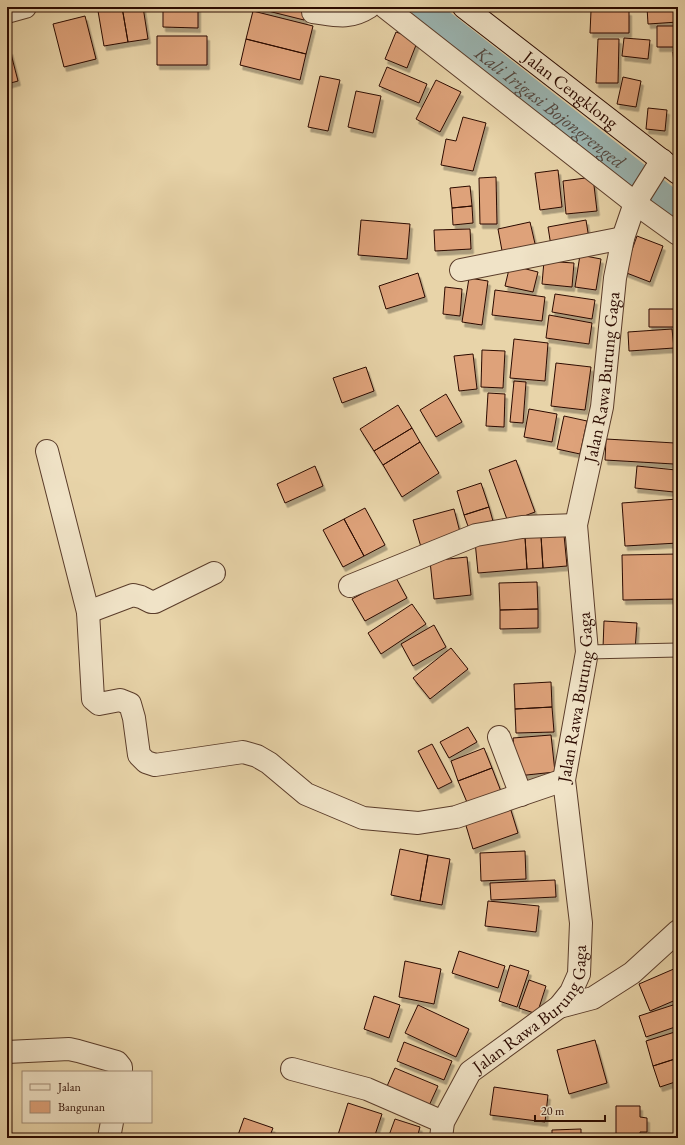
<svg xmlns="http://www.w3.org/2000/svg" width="685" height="1145" font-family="'EB Garamond',serif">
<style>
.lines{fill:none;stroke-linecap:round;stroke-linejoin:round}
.canal{stroke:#9bb6b3;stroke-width:25}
.building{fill:#dea27a;stroke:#2b0a00;filter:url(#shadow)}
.lane-casing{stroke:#5a3c2a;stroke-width:15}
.street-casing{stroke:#5a3c2a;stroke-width:24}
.secondary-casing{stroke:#2b0a00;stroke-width:24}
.lane{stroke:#f0e3c7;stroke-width:13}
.street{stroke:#f0e3c7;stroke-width:22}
.secondary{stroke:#f0e3c7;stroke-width:22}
.labels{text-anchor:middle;stroke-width:3.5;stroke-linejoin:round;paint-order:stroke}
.street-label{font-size:18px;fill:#2b0a00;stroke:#f0e3c7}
.water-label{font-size:19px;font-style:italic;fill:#52463f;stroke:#f0e3c7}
</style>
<defs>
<filter id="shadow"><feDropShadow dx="2.5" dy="4.5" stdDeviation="0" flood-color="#0004"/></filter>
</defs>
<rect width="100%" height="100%" fill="#e8d4a9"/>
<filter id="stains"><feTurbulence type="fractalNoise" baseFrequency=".005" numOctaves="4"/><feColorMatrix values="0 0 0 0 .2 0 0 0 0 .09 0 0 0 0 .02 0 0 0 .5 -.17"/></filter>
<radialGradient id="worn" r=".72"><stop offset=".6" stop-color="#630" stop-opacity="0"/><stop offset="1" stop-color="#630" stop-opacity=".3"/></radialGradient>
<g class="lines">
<path class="canal" id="s1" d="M 423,7 L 678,207"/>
</g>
<path class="building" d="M 122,7 L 143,7 L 148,39 L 128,42 Z
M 122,7 L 128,42 L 104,46 L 98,11 Z
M 163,7 L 198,7 L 198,28 L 163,27 Z
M 260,7 L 307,7 L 304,20 L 260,9 Z
M 647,7 L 678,7 L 678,22 L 648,24 Z
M 253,11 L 313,26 L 306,54 L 246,39 Z
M 591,11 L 629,11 L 629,33 L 590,33 Z
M 85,16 L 96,59 L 64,67 L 53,24 Z
M 657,26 L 678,26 L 678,47 L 657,47 Z
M 396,32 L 418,40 L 407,68 L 385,59 Z
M 157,36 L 207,36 L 207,65 L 157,65 Z
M 624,38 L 650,40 L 648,59 L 622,56 Z
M 246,39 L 306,54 L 300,80 L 240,65 Z
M 598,39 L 619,39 L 618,83 L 596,83 Z
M 10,50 L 18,81 L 7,84 L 7,51 Z
M 673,52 L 678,52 L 678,76 L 675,77 Z
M 387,67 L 427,84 L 419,103 L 379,86 Z
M 320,76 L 340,80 L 328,131 L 308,127 Z
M 623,77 L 641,81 L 636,107 L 617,104 Z
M 436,80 L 461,92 L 440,132 L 416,119 Z
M 356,91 L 381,96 L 373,133 L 348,127 Z
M 648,108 L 667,110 L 665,131 L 646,129 Z
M 463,117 L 486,123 L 473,171 L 441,165 L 446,139 L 456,141 Z
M 558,170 L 562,207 L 540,210 L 535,173 Z
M 496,177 L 497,224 L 480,224 L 479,178 Z
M 593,177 L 597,211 L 566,214 L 563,181 Z
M 470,186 L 472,206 L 452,208 L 450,188 Z
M 472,206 L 473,223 L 453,225 L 452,208 Z
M 361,220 L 410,224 L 407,259 L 358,255 Z
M 586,220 L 589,239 L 551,246 L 548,227 Z
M 530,222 L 536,248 L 503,256 L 498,229 Z
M 470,229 L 471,249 L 435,251 L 434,230 Z
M 637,236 L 663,246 L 650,282 L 624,272 Z
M 580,255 L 601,259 L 596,290 L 575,287 Z
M 544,261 L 574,263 L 572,287 L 542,284 Z
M 510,265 L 538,272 L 533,292 L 505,286 Z
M 418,273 L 425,297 L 386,309 L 379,286 Z
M 469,278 L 488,281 L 482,325 L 462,322 Z
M 445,287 L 462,289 L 460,316 L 443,314 Z
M 495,290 L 545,297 L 542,321 L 492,315 Z
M 555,294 L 595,300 L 592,319 L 552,312 Z
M 649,309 L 678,309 L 678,327 L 649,327 Z
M 549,315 L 592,323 L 589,344 L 546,338 Z
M 672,329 L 674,348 L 629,351 L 628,332 Z
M 514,339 L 548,343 L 545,381 L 510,378 Z
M 482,350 L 505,351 L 503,388 L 481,387 Z
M 473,354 L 477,389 L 459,391 L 454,356 Z
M 556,363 L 591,367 L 585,410 L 551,406 Z
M 366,367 L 374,391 L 342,403 L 333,378 Z
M 514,381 L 526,382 L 523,423 L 510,422 Z
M 488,393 L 505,394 L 504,427 L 486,426 Z
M 446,394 L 462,422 L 436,437 L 420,410 Z
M 398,405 L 412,428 L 374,451 L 360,429 Z
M 529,409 L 557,414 L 552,442 L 524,437 Z
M 564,416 L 587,421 L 580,454 L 557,449 Z
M 412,428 L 420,442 L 383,465 L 374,451 Z
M 606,439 L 675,443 L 674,464 L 605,460 Z
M 420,442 L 439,473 L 402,497 L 383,465 Z
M 516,460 L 535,512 L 508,522 L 489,470 Z
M 315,466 L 323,486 L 285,503 L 277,484 Z
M 637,466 L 676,470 L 674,492 L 635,488 Z
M 481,483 L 489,507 L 464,515 L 457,491 Z
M 678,499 L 678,543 L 625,546 L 622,503 Z
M 489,507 L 493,521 L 469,529 L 464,515 Z
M 365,508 L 385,545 L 364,556 L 344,519 Z
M 454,509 L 461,536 L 421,547 L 413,520 Z
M 344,519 L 364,556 L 343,567 L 323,530 Z
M 564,535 L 567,566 L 543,568 L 541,536 Z
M 541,536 L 543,568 L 527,569 L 525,537 Z
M 525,537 L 527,569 L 478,573 L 475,541 Z
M 678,554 L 678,599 L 623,600 L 622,555 Z
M 467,557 L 471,595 L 434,599 L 430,561 Z
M 395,576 L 407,598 L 365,621 L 352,599 Z
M 537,582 L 538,609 L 500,610 L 499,583 Z
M 412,604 L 426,624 L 381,654 L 368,633 Z
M 538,609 L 538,628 L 500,629 L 500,610 Z
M 604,621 L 637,623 L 635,650 L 603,648 Z
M 434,625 L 446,647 L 413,666 L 401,644 Z
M 451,648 L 468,669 L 430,699 L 413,678 Z
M 551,682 L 552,707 L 515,709 L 514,684 Z
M 552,707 L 554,732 L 516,733 L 515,709 Z
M 468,727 L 477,742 L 449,758 L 440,742 Z
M 551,735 L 555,772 L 517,776 L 513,738 Z
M 432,744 L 452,782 L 438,789 L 418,751 Z
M 484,748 L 492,768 L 458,781 L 451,761 Z
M 492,768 L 502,794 L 469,807 L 458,781 Z
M 509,804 L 518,833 L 473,849 L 464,819 Z
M 400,849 L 428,855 L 420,901 L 391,895 Z
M 525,851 L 526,879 L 481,881 L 480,853 Z
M 428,855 L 450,859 L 442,905 L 420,901 Z
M 555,880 L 556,897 L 491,900 L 490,883 Z
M 488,901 L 539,906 L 536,932 L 485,926 Z
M 459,951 L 505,966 L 498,988 L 452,973 Z
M 405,961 L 441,969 L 434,1004 L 399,997 Z
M 510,965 L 529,971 L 517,1007 L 499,1001 Z
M 676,968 L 678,973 L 678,999 L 650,1011 L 639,984 Z
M 529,980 L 546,986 L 537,1014 L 519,1008 Z
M 374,996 L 400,1005 L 389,1038 L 364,1029 Z
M 418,1005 L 469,1029 L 456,1057 L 405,1033 Z
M 673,1005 L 678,1020 L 678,1026 L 646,1037 L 639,1016 Z
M 678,1031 L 678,1058 L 653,1066 L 646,1041 Z
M 595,1040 L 607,1083 L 569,1094 L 557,1050 Z
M 404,1042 L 452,1061 L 444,1080 L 397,1061 Z
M 678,1058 L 678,1081 L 660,1087 L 653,1066 Z
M 395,1068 L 438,1086 L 427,1110 L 384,1093 Z
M 494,1087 L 548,1095 L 545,1122 L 490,1115 Z
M 348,1103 L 382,1114 L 374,1138 L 337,1138 Z
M 616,1106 L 640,1106 L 640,1117 L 647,1118 L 647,1132 L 640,1132 L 640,1138 L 616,1138 Z
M 244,1118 L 273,1128 L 269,1138 L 237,1138 Z
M 395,1119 L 420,1127 L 417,1138 L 388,1138 Z
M 581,1129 L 581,1138 L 552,1138 L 552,1130 Z"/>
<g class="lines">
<defs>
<path id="lane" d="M 587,652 L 678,650"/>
<g id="street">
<path d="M 385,7 L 635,203 L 678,234"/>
<path d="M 7,12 L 25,7"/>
<path d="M 313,12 C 335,15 349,20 369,7"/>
<path d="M 461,270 L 623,238"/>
<path d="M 47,451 L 88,612 L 93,699 L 99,704 L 120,700 L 130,704 L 134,718 L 139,755 L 146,762 L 155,765 L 243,752 L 257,756 L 269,763 L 306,794 L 363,818 L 418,823 L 456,817 L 564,780"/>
<path d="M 350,586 L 476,535 L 522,527 L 576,525"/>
<path d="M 88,612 L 133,595 L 141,597 L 151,602 L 155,602 L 214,573"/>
<path d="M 499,737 L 521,795"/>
<path d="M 559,1007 L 593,998 L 632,973 L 678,931"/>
<path d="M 7,1052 L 69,1049 L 78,1051 L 117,1062 L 121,1067 L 121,1072"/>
<path d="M 292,1069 L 367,1089 L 443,1122"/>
<path d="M 109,1138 L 112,1122"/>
<path id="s2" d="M 441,1138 L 443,1122 L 470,1072 L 559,1007 L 571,992 L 579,974 L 581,923 L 564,780 L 587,652 L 576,525 L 602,407 L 615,278 L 623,238 L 635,203 L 662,160"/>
</g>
<g id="secondary">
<path id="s3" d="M 464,7 L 678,173"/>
</g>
</defs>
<use href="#lane" class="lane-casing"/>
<use href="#street" class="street-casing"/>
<use href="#secondary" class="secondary-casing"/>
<use href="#lane" class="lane"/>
<use href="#street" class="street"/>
<use href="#secondary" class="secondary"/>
</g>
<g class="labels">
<g class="street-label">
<text dy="6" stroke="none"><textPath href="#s3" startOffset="135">Jalan Cengklong</textPath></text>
<text dy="6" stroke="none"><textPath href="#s2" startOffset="825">Jalan Rawa Burung Gaga</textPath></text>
<text dy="6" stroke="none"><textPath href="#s2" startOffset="501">Jalan Rawa Burung Gaga</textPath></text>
<text dy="6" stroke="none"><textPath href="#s2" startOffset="165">Jalan Rawa Burung Gaga</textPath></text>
</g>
<g class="water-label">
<text dy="7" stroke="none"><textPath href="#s1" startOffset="162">Kali Irigasi Bojongrenged</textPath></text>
</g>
</g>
<rect width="685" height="1145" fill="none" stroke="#e8d4a9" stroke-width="24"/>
<rect x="8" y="8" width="669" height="1129" fill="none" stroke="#2b0a00" stroke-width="2"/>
<rect x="12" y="12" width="661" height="1121" fill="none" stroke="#2b0a00"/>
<rect x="22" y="1071" width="130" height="52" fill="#f0e3c7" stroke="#a18c77"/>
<rect x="30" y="1084" width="20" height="6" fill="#f0e3c7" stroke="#a18c77"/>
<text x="58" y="1091" font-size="12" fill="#2b0a00">Jalan</text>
<rect x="30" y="1101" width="20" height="12" fill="#dea27a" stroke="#a18c77"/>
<text x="58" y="1111" font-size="12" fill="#2b0a00">Bangunan</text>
<path d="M535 1115v6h70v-6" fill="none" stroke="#2b0a00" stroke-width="2"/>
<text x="541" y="1115" font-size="12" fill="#2b0a00" stroke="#f0e3c7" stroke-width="3" paint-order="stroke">20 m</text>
<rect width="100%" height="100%" filter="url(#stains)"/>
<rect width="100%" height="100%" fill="url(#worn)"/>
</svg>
